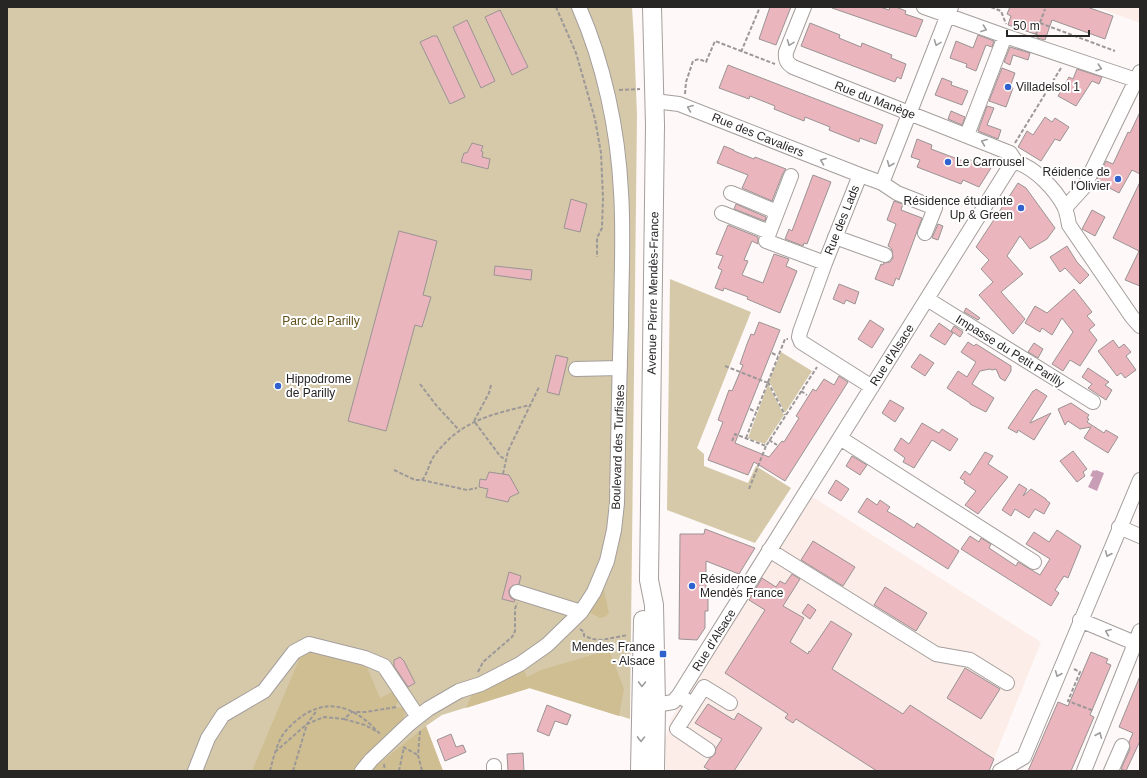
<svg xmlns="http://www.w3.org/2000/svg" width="1147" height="778" font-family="Helvetica,sans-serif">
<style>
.built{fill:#fcede8}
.green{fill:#d6c9a9}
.forest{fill:#cfbe92}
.water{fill:#c89db6}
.building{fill:#eab5bc;stroke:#9a9394}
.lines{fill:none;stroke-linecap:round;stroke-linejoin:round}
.minor-casing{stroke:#a49e9c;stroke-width:16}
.major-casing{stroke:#a49e9c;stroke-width:20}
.path{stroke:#9c9898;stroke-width:2;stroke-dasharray:4 2;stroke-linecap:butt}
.minor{stroke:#fff;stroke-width:14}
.major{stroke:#fff;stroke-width:18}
.oneway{stroke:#9e9d9d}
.poi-dot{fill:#3061cf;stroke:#fff;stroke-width:1.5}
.labels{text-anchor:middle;stroke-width:4;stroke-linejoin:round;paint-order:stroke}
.poi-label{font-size:12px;fill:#282525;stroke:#fff;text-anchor:start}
.street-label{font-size:12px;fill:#282525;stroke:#fff}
.park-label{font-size:12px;fill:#614f1a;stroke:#fff}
</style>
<rect width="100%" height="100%" fill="#fef9f8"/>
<path class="built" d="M 1095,7 L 1140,7 L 1140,23 Z
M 811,496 L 1041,642 L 989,771 L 666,771 L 665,740 L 671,719 L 745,600 Z"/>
<path class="green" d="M 7,7 L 632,7 L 634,39 L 637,115 L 630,719 L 529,688 L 442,715 L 426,726 L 443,771 L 7,771 Z
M 670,279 L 751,312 L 697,448 L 704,454 L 704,466 L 748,483 L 756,466 L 791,488 L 755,543 L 667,510 Z
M 781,352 L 812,371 L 785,413 L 769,381 Z
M 768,384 L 784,415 L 765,444 L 748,438 Z"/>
<path class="forest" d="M 603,586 L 609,613 L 605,617 L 600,618 L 589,612 Z
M 303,650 L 367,667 L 380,698 L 396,690 L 399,700 L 395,707 L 403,708 L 405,714 L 402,721 L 353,771 L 252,771 Z
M 609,650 L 624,689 L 619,716 L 530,688 L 466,708 L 472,694 L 522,666 L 527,677 L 541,670 Z
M 426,726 L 443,771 L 371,771 L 371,770 Z"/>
<path class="water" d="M 1093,470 L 1095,471 L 1096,470 L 1104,473 L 1097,491 L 1088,487 L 1093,477 L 1090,476 Z"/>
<path class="building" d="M 770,7 L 791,7 L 776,45 L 759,39 Z
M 832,7 L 880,7 L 889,10 L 890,7 L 896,7 L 906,11 L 905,14 L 923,20 L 916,37 L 832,8 Z
M 1010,7 L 1087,7 L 1113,16 L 1105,39 L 1052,20 L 1045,40 L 1037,38 L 1038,35 L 1008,25 L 1011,16 L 1007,14 Z
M 500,10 L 528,67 L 512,75 L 485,17 Z
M 467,20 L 495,81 L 481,88 L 453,27 Z
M 810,23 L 840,35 L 839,38 L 861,47 L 862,43 L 892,55 L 891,58 L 906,64 L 901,79 L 897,77 L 895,82 L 801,46 Z
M 978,35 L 994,41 L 992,47 L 986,45 L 976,71 L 966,67 L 967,64 L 950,58 L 956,41 L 973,48 Z
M 433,36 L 437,36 L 465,97 L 450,104 L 420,42 Z
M 1010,47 L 1030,53 L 1028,60 L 1013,55 L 1010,65 L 1004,62 Z
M 728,65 L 883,125 L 876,144 L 860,138 L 859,142 L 829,130 L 830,127 L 805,117 L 804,121 L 774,109 L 775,106 L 750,96 L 749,99 L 719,88 Z
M 1002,68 L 1015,73 L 1010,87 L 1013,88 L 1006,107 L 989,101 Z
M 1077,69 L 1102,77 L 1099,84 L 1092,81 L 1076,106 L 1058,96 L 1069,77 L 1073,79 Z
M 942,78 L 952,82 L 951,85 L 968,91 L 962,105 L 935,95 Z
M 987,106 L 994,108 L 987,125 L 1001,130 L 998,139 L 978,131 Z
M 951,111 L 965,117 L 962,125 L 948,119 Z
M 1140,112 L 1140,174 L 1132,170 L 1119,193 L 1096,181 L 1106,161 L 1113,164 L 1128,132 L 1130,133 Z
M 1045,117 L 1052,122 L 1055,118 L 1069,127 L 1060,141 L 1055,139 L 1041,161 L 1018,147 L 1027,131 L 1033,135 Z
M 917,139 L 932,145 L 931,149 L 963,161 L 965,158 L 991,168 L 979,187 L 963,180 L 961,184 L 917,167 L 920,160 L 911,157 Z
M 472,143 L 483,146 L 481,151 L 483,152 L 482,157 L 490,159 L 488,169 L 461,162 L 464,153 L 467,153 Z
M 724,146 L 734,150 L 734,151 L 754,159 L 755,157 L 786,169 L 783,173 L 772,201 L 742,188 L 748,175 L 717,163 Z
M 813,175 L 831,182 L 807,244 L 804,243 L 803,246 L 785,239 L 789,229 L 792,231 Z
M 1140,182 L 1140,286 L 1125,280 L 1139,251 L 1113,238 Z
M 1018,183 L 1026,188 L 1055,228 L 1047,239 L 1030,249 L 1020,236 L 1007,256 L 1023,274 L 1001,292 L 1025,319 L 1013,334 L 979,295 L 993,282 L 981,269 L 989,260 L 976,247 Z
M 571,199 L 587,204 L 580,232 L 564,228 Z
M 894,201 L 903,204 L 901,210 L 922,218 L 899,280 L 896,278 L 893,286 L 875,279 L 881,264 L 883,265 L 884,263 L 890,262 L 893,258 L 892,250 L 890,247 L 888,246 L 896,224 L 887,220 Z
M 736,204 L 766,217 L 765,221 L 734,209 Z
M 1092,210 L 1105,217 L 1095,236 L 1082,229 Z
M 938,224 L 943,226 L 938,240 L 932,238 Z
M 728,225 L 758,237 L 758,244 L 752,241 L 744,260 L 748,261 L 742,275 L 763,283 L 774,254 L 789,259 L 786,266 L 797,271 L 780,313 L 747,299 L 748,297 L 724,288 L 723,291 L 715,288 L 722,270 L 718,268 L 723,256 L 716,254 Z
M 399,231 L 437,241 L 423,295 L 431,297 L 422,327 L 415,325 L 386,431 L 348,421 Z
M 1067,246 L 1077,262 L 1089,275 L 1080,284 L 1065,268 L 1060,272 L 1050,257 Z
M 495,266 L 532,270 L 531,280 L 494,275 Z
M 839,284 L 859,292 L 855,304 L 846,300 L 844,304 L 833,299 Z
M 1074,289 L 1092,312 L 1087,316 L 1095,325 L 1089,330 L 1097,340 L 1080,366 L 1070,360 L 1063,371 L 1052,364 L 1073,332 L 1062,318 L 1052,335 L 1042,328 L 1040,332 L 1025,323 L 1035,306 L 1047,313 Z
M 966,308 L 980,318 L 978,320 L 964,312 Z
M 870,320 L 884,329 L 872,348 L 858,339 Z
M 759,322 L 780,330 L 735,443 L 769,457 L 782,441 L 784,442 L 799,418 L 796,416 L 813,389 L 816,391 L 824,379 L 834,385 L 839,376 L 848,382 L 785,481 L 754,462 L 748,475 L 708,460 L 723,422 L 718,420 L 729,390 L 732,391 L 743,365 L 740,364 L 747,344 L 751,334 L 754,335 Z
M 939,323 L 953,333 L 945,345 L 930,336 Z
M 954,326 L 963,332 L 960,337 L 951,331 Z
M 1113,340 L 1119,348 L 1124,344 L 1131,352 L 1126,356 L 1136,370 L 1125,378 L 1121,373 L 1117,376 L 1098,351 Z
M 968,342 L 974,346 L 976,344 L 1011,366 L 1011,371 L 1005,381 L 1000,378 L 996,369 L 992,370 L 990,369 L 980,371 L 972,384 L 994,398 L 986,412 L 970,404 L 970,403 L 947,388 L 958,371 L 967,377 L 976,362 L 961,352 Z
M 1034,343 L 1043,349 L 1038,358 L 1028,352 Z
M 920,354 L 934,363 L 925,376 L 911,367 Z
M 556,355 L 568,358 L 559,395 L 547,392 Z
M 1088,368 L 1109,382 L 1105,385 L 1112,390 L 1106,400 L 1088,388 L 1092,384 L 1082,377 Z
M 1036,389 L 1047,396 L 1030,423 L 1051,413 L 1034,440 L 1018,430 L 1017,433 L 1008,428 L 1033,391 L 1034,391 Z
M 890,400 L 904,408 L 895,422 L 882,413 Z
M 1071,403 L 1089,415 L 1087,418 L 1089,419 L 1087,422 L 1104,433 L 1106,430 L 1118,437 L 1108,453 L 1084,438 L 1091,427 L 1080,429 L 1068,421 L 1065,425 L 1058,409 Z
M 922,423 L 939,433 L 942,429 L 958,439 L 950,451 L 932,440 L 914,468 L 903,462 L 905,458 L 894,450 L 901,438 L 909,444 Z
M 1073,451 L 1087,469 L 1083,472 L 1085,476 L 1077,482 L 1060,461 Z
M 985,452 L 993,456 L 988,464 L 1008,477 L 978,514 L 965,505 L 976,491 L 964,483 L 965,481 L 960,478 L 965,471 L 970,475 Z
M 852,456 L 867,465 L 860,475 L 846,466 Z
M 489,472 L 509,475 L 519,493 L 510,497 L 508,502 L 486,497 L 488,489 L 479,487 L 480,479 L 486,480 Z
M 836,480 L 849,489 L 841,501 L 828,493 Z
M 1019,484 L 1027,489 L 1023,496 L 1031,489 L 1046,499 L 1046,500 L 1050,503 L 1044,514 L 1035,509 L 1029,518 L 1015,509 L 1011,516 L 1002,510 Z
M 867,498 L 877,505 L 880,500 L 890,507 L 887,511 L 902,520 L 914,528 L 917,523 L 959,551 L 948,569 L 858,512 Z
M 705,529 L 755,548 L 739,574 L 706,561 L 706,591 L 707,599 L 708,599 L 708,611 L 705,611 L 705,628 L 697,640 L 679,639 L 680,534 L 704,534 Z
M 1057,530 L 1081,546 L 1068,578 L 1064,576 L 1055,590 L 1059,593 L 1051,606 L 961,549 L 970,536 L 979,542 L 981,538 L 991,544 L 989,548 L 1016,566 L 1018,562 L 1040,575 L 1050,559 L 1026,544 L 1034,532 L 1049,542 Z
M 813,541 L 855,567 L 843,586 L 801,560 Z
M 509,572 L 521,576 L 519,584 L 512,586 L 509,590 L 509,594 L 511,598 L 515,600 L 514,602 L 502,599 Z
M 792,574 L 800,579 L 783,606 L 804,618 L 790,642 L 808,654 L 809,651 L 810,652 L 831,621 L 852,634 L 832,669 L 903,714 L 910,705 L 994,759 L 989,771 L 877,771 L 796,719 L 793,723 L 785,718 L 788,714 L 725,673 L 765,610 L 749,600 L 762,578 L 776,587 L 780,581 L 785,584 Z
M 885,587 L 927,613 L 916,631 L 874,605 Z
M 808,604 L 816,610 L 810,619 L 802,613 Z
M 1091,652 L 1108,659 L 1106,663 L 1111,665 L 1090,715 L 1094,717 L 1071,771 L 1028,771 L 1058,702 L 1068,706 Z
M 400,657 L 404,661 L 415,683 L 408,687 L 394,666 L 394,660 Z
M 965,668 L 1000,689 L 981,719 L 947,698 Z
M 1140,676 L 1140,741 L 1126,771 L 1121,769 L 1130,749 L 1129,742 L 1133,733 L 1119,727 Z
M 708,704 L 734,720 L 738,713 L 762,728 L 734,771 L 711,771 L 704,767 L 710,758 L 715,754 L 716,748 L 722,739 L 695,723 Z
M 547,705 L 571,715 L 567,725 L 555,721 L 549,736 L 537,731 Z
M 451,734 L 456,747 L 463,745 L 466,752 L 445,761 L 437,740 Z
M 523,753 L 524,771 L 508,771 L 507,754 Z"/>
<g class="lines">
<defs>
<path id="minor" d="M 804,7 L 786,52 C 785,60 787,63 793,67 L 1010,153 L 1016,162
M 924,7 L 1005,36 L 1136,80
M 654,101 L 679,104 L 860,175
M 967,135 L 1005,36
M 791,176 L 766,241 L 825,263
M 882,183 L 951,7
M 731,193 L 777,212
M 1065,208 L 1084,187 L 1140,72
M 722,213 L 769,232
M 835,237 L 885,255
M 927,299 L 1093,402
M 576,369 L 620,368
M 872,387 L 801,342 L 799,337 L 800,332 L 825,263 L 860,175 L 882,183 L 897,193 L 935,208 L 925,233
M 840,438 L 1034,562
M 1119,527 L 1140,536
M 769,550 L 936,654 L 970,660 L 1007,683
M 517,592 L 581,612
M 1080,620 L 1135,643
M 684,699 L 693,704 L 704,687 L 730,703
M 693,704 L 677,729 L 708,750
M 656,705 L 673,702 L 679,695 L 1010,166 L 1016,162 C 1035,168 1055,189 1064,206 C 1067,212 1068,219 1069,225 L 1132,317 L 1140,326
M 494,766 L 494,771
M 195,771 L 208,738 L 223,715 L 264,691 L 294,652 L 309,644 L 365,658 L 384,666 L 418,717
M 362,771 L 371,760 L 409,724 L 428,709 L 459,691 L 481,684 L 520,664 L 547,645 L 581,612 L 594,592 L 607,561 L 614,530 L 617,503 C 618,444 619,384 621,325 C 621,281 624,236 621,192 C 618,130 604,64 579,7
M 1000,771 L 1024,757 L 1140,480
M 1084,771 L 1140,631
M 1111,771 L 1122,746"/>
<path id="major" d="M 652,7 L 655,125 L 649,580 L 654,605 L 656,705 L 655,771
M 640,771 L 643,620"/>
</defs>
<use href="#minor" class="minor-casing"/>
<use href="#major" class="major-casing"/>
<path class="path" d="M 556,7 L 576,53 L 595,119 L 601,153 L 603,198 L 602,228 L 597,238 L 597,257
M 991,7 L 1001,11 L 1006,24
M 1040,23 L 1115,51
M 1036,34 L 1045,9
M 741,52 L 760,7
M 619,90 L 640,89
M 685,94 L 686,82 L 693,61 L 699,59 L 706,62 L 715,41 L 775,64
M 1015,143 L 1061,68
M 772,353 L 778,356
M 725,366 L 768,383
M 768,382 L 785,415
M 420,384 L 436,405 L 459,430
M 491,385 L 489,393 L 474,421 L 500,456 L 506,460
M 801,391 L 807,395
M 750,409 L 756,412
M 746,438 L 785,339 L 788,339
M 769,440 L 777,445
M 732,441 L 735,434 L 766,446 L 817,367
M 394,470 L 415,480 L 422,480 C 428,473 429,463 434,456 C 461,420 490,415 530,405
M 503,474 L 508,451 L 539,387
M 422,480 L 467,490 L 477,488
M 749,489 L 766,446
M 580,629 L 584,632 L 584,636 L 593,639 L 601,640 L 628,635
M 1074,669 L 1080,672 L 1068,701 L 1094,711
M 478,672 L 483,662 L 512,637 L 515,631 L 515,609 L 517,603
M 344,719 L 365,725 L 376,731
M 420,731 L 418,755 L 422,771
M 403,747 L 418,755
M 275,752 L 307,724 L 324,717 L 344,719 L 352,712 L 366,712 L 396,707
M 384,764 L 385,771
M 270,771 C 273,759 276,747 282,736 C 288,727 297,719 307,713 C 335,697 360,712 380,734
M 293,771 L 307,724 L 317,710
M 399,771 L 404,747"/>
<use href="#minor" class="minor"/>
<use href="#major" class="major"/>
</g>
<defs><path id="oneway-chevron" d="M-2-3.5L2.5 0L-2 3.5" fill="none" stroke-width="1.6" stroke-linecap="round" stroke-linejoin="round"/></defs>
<g class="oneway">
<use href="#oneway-chevron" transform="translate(984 29) rotate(20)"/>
<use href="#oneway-chevron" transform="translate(790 43) rotate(111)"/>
<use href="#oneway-chevron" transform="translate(937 43) rotate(111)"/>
<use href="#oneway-chevron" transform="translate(1099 68) rotate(18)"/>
<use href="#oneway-chevron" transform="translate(690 108) rotate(-158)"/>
<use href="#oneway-chevron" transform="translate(984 142) rotate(-158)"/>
<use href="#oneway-chevron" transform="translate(823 161) rotate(-159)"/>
<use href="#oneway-chevron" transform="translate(890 164) rotate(112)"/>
<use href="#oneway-chevron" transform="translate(1108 554) rotate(113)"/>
<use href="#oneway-chevron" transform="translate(1108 632) rotate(-158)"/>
<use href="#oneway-chevron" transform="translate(1058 674) rotate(113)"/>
<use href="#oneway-chevron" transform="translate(642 684) rotate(91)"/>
<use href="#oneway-chevron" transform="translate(1099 735) rotate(-67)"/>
<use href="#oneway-chevron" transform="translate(641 739) rotate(91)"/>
</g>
<g class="poi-dot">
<circle cx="1008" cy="87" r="4"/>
<circle cx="948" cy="162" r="4"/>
<circle cx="1118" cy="179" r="4"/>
<circle cx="1021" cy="208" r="4"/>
<circle cx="278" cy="386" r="4"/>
<circle cx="692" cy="586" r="4"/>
<rect x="659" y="650" width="8" height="8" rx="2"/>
</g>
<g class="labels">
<g class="poi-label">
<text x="1016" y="91">Villadelsol 1</text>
<text x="956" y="166">Le Carrousel</text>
<text x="1110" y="176" text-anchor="end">Réidence de<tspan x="1110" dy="14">l'Olivier</tspan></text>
<text x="1013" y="205" text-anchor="end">Résidence étudiante<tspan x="1013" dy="14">Up &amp; Green</tspan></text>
<text x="286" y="383">Hippodrome<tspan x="286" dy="14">de Parilly</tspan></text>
<text x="700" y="583">Résidence<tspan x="700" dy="14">Mendès France</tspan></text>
<text x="655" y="651" text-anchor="end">Mendes France<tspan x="655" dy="14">- Alsace</tspan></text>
</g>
<g class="street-label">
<text transform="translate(875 100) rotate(21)" y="4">Rue du Manège</text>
<text transform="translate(758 135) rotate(22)" y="4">Rue des Cavaliers</text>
<text transform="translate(842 220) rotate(-68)" y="4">Rue des Lads</text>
<text transform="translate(653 293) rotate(-89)" y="4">Avenue Pierre Mendès-France</text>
<text transform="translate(1010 351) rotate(32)" y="4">Impasse du Petit Parilly</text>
<text transform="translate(892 355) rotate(-57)" y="4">Rue d'Alsace</text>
<text transform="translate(618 447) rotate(-88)" y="4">Boulevard des Turfistes</text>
<text transform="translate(714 640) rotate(-58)" y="4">Rue d'Alsace</text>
</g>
<g class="park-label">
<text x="321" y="325">Parc de Parilly</text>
</g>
</g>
<rect width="1147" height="778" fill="none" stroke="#282525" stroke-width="16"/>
<path d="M1007 30v6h82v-6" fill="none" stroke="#282525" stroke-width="2"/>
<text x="1013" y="30" font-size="12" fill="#282525" stroke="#ffffff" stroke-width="3" paint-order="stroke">50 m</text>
</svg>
